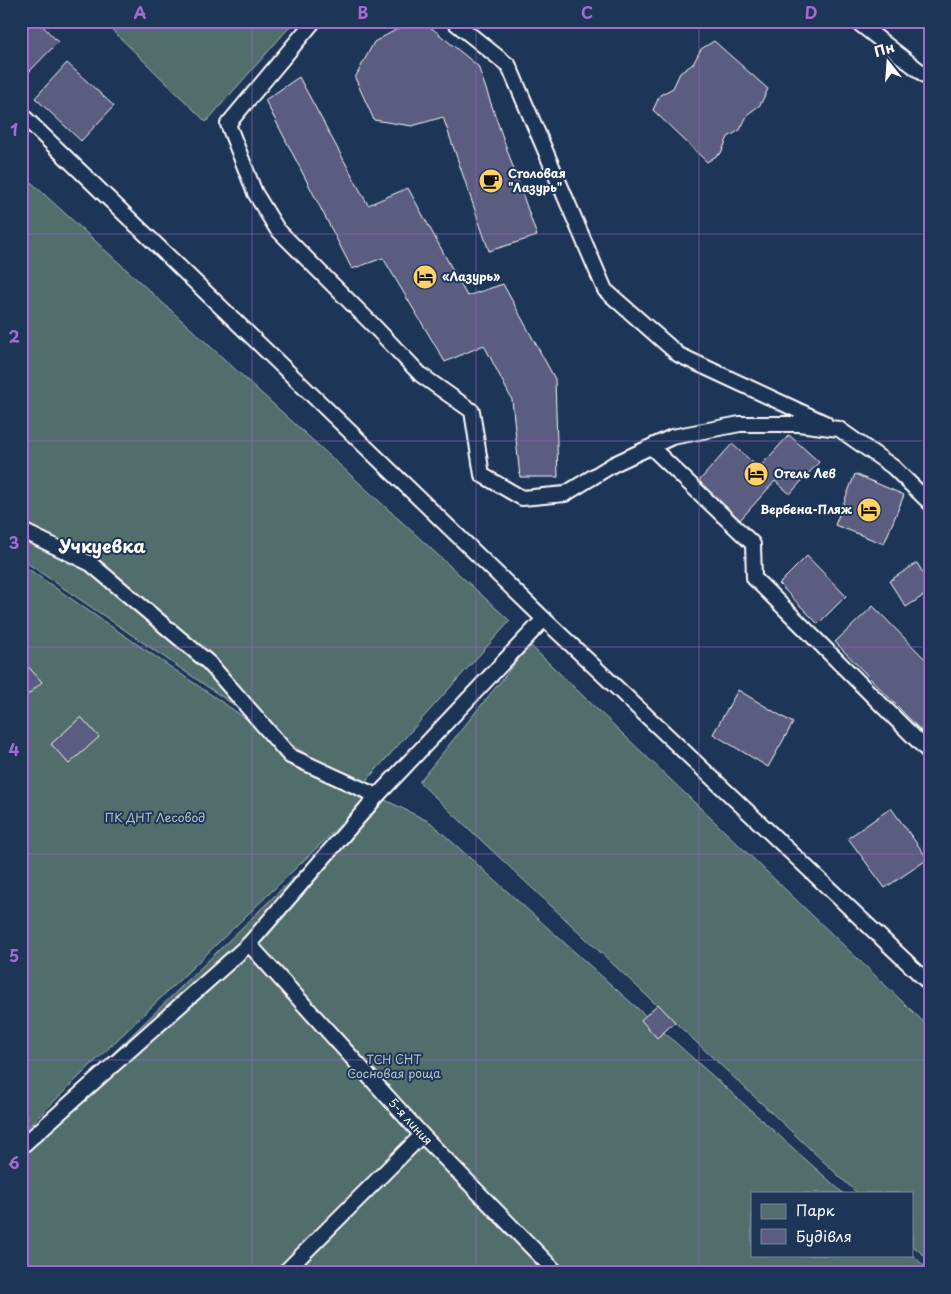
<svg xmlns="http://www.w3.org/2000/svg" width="951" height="1294" font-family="'Playpen Sans',sans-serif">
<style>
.green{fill:#516e6c;stroke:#a8b6b6}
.building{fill:#5a5c80;stroke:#fff}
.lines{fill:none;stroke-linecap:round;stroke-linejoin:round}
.service-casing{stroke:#fff;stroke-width:18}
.service{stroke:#1d3557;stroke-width:14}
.grid{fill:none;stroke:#a36bd2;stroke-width:1;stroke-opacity:0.55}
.labels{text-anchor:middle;stroke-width:4;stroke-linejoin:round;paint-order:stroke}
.poi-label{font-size:12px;font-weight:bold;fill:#fff;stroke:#1d3557;text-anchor:start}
.park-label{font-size:12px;fill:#b9c5c4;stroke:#1d3557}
.street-label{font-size:12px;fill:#fff;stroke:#1d3557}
.district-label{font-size:18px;font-weight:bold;fill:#fff;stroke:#1d3557}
.neatline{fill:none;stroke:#a36bd2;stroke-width:2}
.grid-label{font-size:16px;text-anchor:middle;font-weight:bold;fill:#a36bd2}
</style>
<rect width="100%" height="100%" fill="#1d3557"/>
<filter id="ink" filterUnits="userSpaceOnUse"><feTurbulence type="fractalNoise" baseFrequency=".02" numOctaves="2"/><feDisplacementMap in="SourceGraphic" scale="10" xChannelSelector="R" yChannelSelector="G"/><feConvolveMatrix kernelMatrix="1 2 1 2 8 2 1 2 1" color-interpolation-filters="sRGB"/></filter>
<g filter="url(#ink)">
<path class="green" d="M 103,21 L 295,21 L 206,122 Z
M 21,173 L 510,621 L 358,790 L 21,559 Z
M 21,564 C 135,644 250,720 364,800 L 325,840 L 88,1068 L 21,1134 Z
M 530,645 L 930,1028 L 930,1261 L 912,1245 L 912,1193 L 857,1193 L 419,782 Z
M 377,796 L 430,822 L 843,1193 L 752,1193 L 752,1255 L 912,1255 L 930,1271 L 930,1273 L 21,1273 L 21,1143 Z"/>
<path class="building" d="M 23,21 L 38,21 L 58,42 L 26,75 L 21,70 L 21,23 Z
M 412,21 L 423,21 L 478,66 L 537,236 L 489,251 L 443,117 L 412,126 L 374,120 L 355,78 L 374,42 Z
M 714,41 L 768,89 L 760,105 L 748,114 L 740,130 L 728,137 L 721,153 L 707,162 L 653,110 L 660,95 L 673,88 L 680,73 L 693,64 L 701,49 Z
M 67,63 L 114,106 L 81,141 L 35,98 Z
M 299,77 L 368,205 L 408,188 L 467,296 L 503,284 L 555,379 L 558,477 L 520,477 L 512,400 L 484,345 L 445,362 L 383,258 L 352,269 L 265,100 Z
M 789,435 L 819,462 L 790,494 L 775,481 L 740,520 L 698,482 L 732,444 L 759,468 Z
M 855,474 L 904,495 L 884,544 L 835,525 Z
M 807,556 L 846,596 L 818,624 L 779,584 Z
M 917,563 L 929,583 L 930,583 L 930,606 L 923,596 L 906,607 L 889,581 Z
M 873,606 L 930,664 L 930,740 L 835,642 Z
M 24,662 L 42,682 L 21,701 L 21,664 Z
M 738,690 L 793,723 L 768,767 L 713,734 Z
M 81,717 L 99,737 L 69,764 L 51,744 Z
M 891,808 L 928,859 L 885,888 L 848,838 Z
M 658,1004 L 675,1022 L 657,1038 L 641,1020 Z
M 21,1111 L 28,1118 L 21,1124 Z"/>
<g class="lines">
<defs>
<g id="service">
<path d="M 314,21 L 228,124 L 255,193 L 277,229 L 372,324 L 421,375 L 472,411 L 482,475 L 522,498 L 565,494 L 614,464 L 672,437 L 740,424 L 798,424 L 839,429 L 893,467 L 930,503"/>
<path d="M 453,21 L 509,66 L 605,290 L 679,355 L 825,423"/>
<path d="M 856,21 L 930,79"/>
<path d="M 21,114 L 544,619 L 930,984"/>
<path d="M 651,447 L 753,544 L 754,578 L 930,753"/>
<path d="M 21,530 L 91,564 L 209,663 L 290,756 L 377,796"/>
<path id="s1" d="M 249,944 L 422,1135 L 557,1273"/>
<path d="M 21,1147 L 249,944 L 377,796 L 544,619"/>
<path d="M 284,1273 L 422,1135"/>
</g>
</defs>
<use href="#service" class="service-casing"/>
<use href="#service" class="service"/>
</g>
</g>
<path class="grid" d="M 252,21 L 252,1273M 476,21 L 476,1273M 699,21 L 699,1273M 21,234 L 930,234M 21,441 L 930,441M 21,647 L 930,647M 21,854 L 930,854M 21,1060 L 930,1060"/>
<defs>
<symbol id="cafe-disc" viewBox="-11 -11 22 22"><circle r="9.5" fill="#ffd166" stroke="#1d3557"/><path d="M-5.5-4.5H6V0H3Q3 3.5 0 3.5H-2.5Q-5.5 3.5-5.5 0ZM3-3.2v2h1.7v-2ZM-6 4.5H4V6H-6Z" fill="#111"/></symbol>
<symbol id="hotel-disc" viewBox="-11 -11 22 22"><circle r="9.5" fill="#ffd166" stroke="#1d3557"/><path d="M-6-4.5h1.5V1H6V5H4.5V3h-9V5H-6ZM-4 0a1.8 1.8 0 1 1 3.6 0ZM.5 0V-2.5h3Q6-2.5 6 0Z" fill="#111"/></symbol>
</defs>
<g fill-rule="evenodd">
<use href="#cafe-disc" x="477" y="167" width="28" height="28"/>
<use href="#hotel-disc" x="411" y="263" width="28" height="28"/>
<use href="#hotel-disc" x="742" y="460" width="28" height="28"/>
<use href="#hotel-disc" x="855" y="496" width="28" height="28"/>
</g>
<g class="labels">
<g class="poi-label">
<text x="508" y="178">Столовая<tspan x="508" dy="14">"Лазурь"</tspan></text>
<text x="442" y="281">«Лазурь»</text>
<text x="774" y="478">Отель Лев</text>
<text x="852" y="514" text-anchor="end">Вербена-Пляж</text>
</g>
<g class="park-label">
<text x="155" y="822">ПК ДНТ Лесовод</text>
<text x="394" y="1064">ТСН СНТ<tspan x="394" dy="14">Сосновая роща</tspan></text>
</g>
<g class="street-label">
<text dy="4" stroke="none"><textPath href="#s1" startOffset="240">5-я линия</textPath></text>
</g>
<g class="district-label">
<text x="102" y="553">Учкуевка</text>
</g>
</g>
<rect width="951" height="1294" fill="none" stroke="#1d3557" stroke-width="55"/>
<rect x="751" y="1192" width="162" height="65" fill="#1d3557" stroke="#77869a"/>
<rect x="761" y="1204" width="25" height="15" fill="#516e6c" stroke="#77869a"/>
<text x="796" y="1216" font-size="15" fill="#ffffff">Парк</text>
<rect x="761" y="1229" width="25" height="15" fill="#5a5c80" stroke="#77869a"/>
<text x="796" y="1242" font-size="15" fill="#ffffff">Будівля</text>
<g transform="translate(888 62) rotate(343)" stroke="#1d3557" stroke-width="4" paint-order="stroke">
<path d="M0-4L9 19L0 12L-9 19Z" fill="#ffffff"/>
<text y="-8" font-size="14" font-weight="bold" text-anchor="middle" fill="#ffffff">Пн</text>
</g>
<rect x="28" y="28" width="896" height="1238" class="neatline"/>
<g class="grid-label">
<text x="140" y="19">A</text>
<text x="363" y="19">B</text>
<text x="587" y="19">C</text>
<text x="811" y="19">D</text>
<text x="14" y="136">1</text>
<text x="14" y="343">2</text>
<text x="14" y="549">3</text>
<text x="14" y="756">4</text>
<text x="14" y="962">5</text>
<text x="14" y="1169">6</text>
</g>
</svg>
